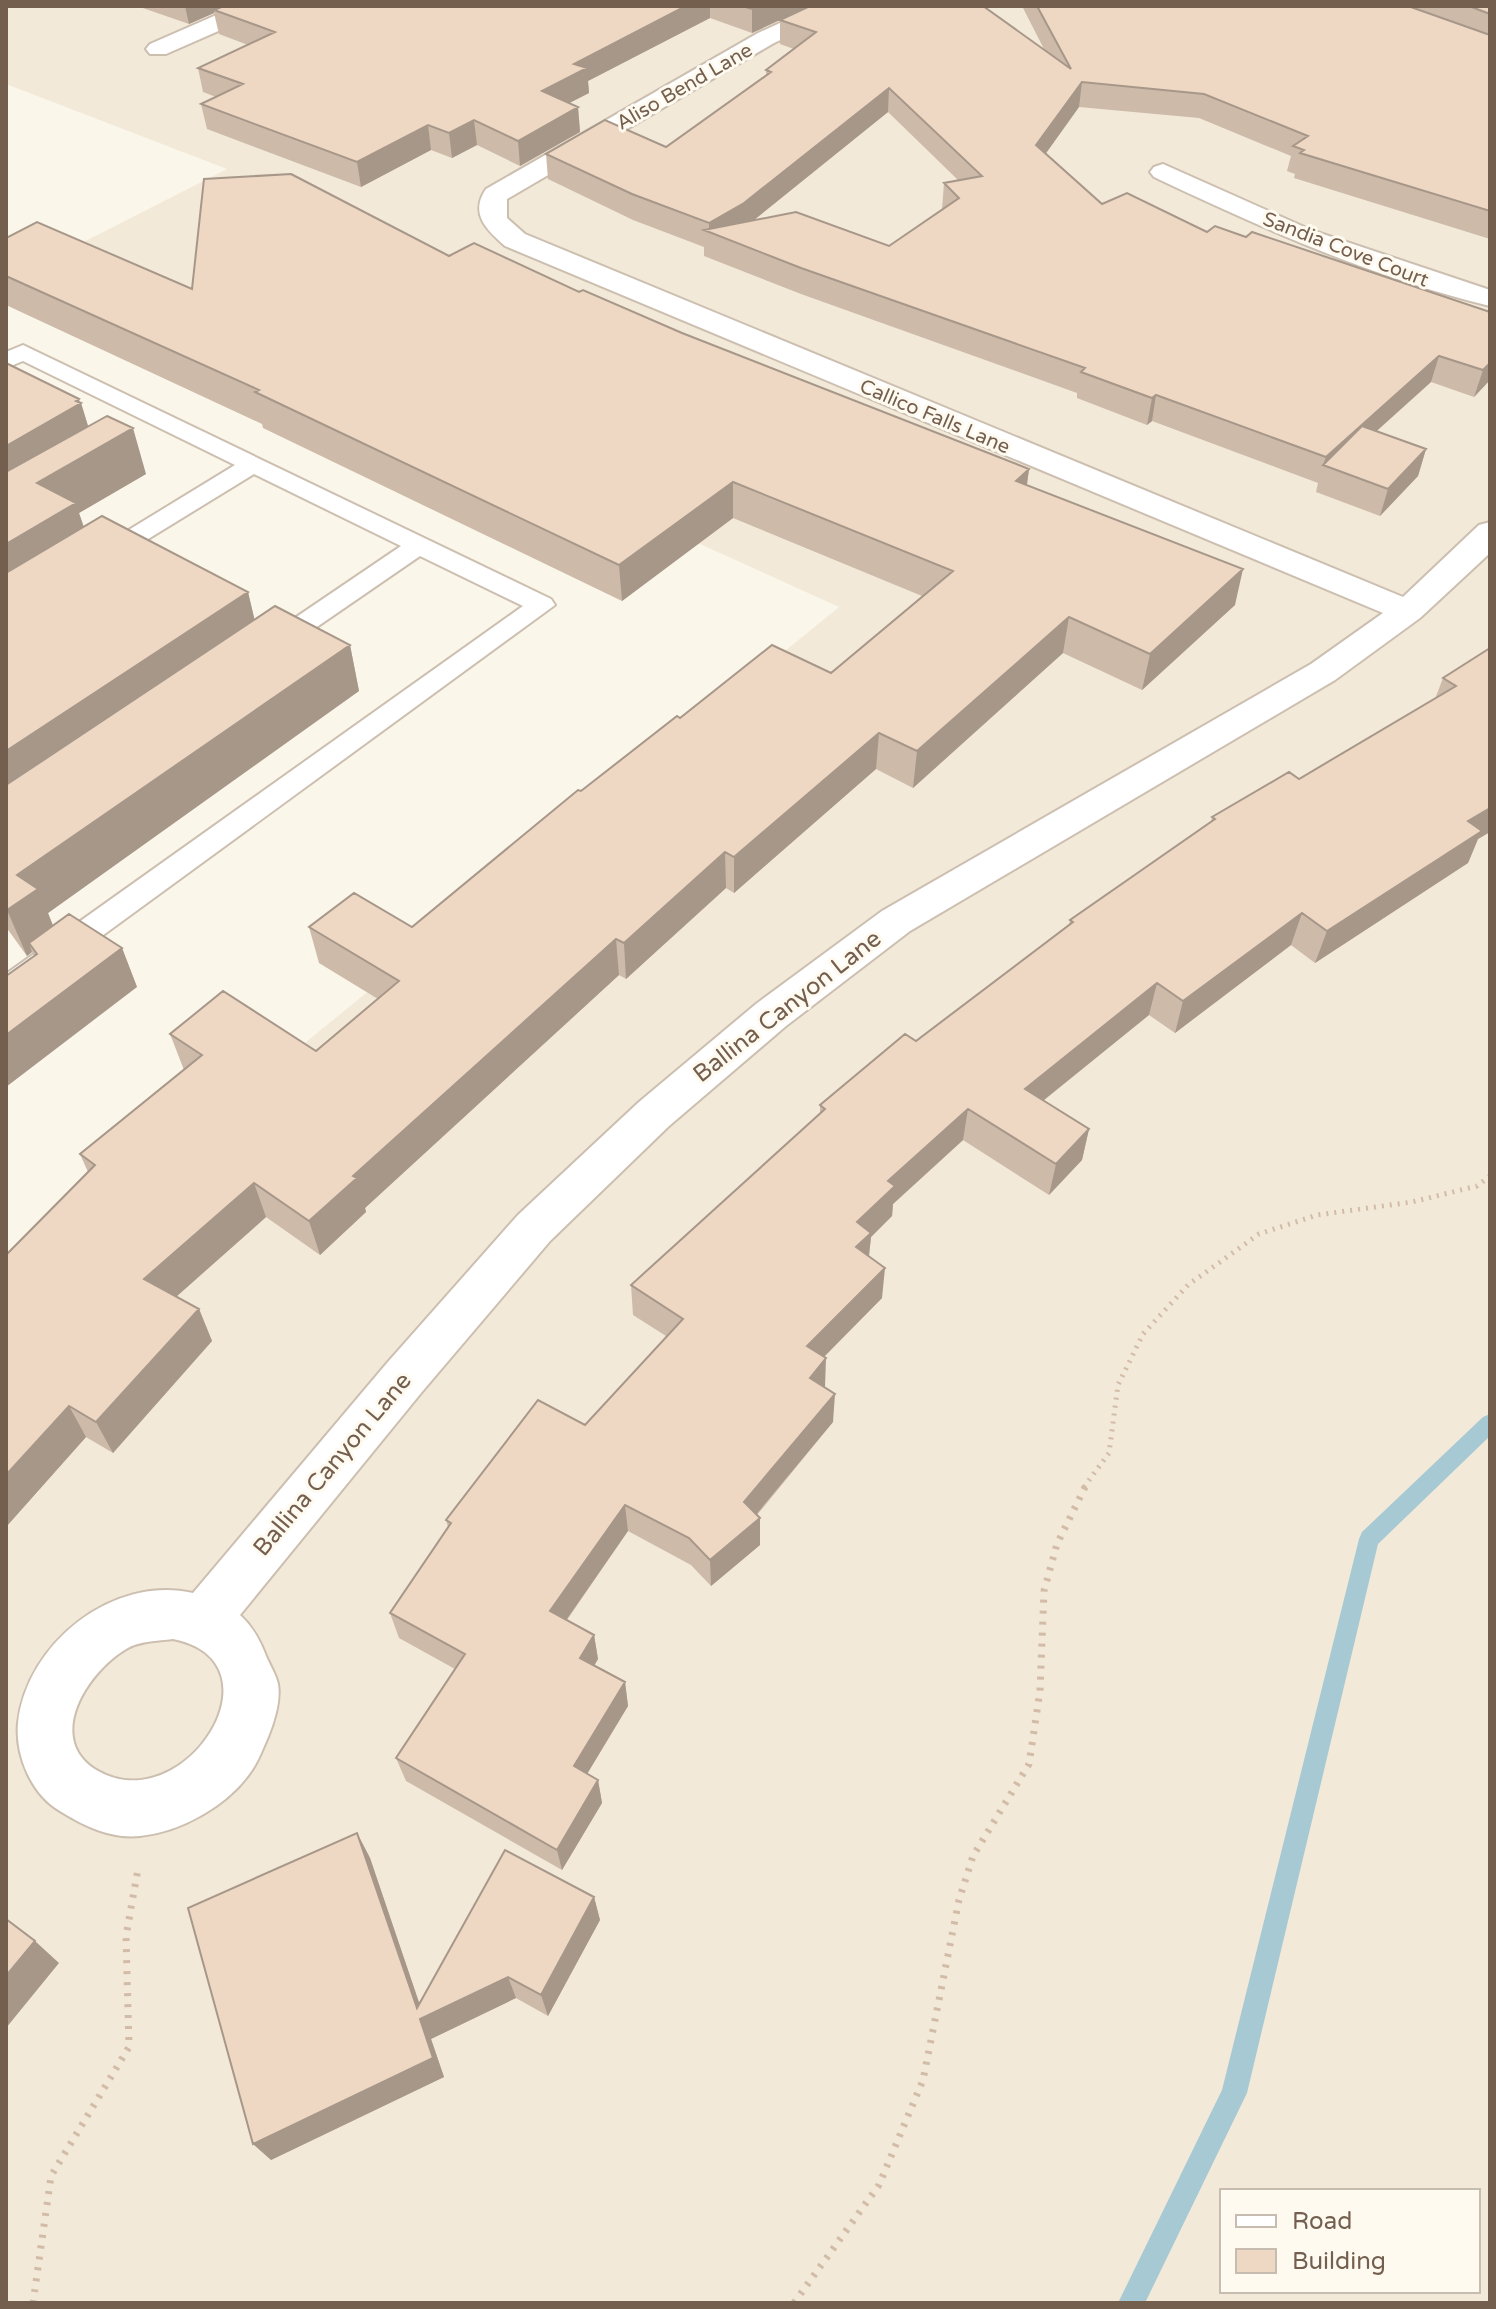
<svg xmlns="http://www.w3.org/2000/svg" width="1496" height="2309" font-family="'Varela Round',sans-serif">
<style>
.residential{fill:#f2e9d9;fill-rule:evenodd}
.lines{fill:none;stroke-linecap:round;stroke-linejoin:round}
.stream{fill:#a7c9d4;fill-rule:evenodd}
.lane-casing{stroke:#ccbfb0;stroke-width:4}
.street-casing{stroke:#ccbfb0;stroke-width:4}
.path-far1{stroke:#d3bca7;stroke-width:5;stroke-dasharray:2 6;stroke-linecap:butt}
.path{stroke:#d3bca7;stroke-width:7;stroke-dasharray:3 8;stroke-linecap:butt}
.lane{fill:#fff;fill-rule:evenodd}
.street{fill:#fff;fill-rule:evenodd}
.wall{fill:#cdbaa9;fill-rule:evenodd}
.shaded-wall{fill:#a79789}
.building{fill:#eed8c4;stroke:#a79789;stroke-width:2}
.labels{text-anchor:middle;stroke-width:6;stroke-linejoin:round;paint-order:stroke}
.far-street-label{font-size:20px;fill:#745f4f;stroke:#fefaf0}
.street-label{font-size:24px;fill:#745f4f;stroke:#fefaf0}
</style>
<rect width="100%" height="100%" fill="#fbf6ea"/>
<path class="residential" d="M 6,6 L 1490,6 L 1490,2303 L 6,2303 L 6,1287 L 839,607 L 60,254 L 227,169 L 6,84 ZM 1222,2191 L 1478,2191 L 1478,2291 L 1222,2291 Z"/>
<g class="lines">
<path class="stream" d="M 1490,1414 L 1490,1436 L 1378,1544 L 1247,2093 L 1145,2303 L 1118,2303 L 1222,2090 L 1359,1539 L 1362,1532 L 1483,1417 Z"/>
<defs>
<path id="lane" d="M 23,345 L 551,599 L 555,605 L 17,998 L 6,1002 L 6,974 L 523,606 L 420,556 L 276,655 L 267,657 L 258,655 L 254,649 L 258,643 L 401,546 L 254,474 L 109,563 L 91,563 L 87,558 L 91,553 L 235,465 L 23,361 L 6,368 L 6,352 Z"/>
<path id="street" d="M 237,6 L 267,6 L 264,11 L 166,54 L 150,54 L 146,49 L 150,44 Z
M 817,6 L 846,6 L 843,11 L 774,43 L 507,199 L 507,218 L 525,234 L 1403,597 L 1479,525 L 1490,522 L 1490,553 L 1420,618 L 1335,680 L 910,931 L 786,1026 L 669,1126 L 550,1241 L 421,1393 L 240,1615 C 253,1627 260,1640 266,1656 C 270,1665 276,1675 278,1684 C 281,1701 274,1722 268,1737 C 263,1748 259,1760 252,1770 C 229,1805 181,1832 140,1836 C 111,1839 84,1826 60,1811 C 32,1795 15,1756 18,1723 C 27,1643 113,1575 193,1593 L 387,1363 L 518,1215 L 639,1102 L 756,1004 L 882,911 L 1311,664 L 1383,613 L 505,246 C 487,230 469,214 486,189 L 758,33 ZM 173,1639 C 287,1662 184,1820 98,1771 C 44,1740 86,1673 126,1649 C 139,1641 158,1641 173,1639 Z
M 1163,164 L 1311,230 L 1490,290 L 1490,306 C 1371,277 1264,229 1154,177 L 1150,172 L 1154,167 Z"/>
</defs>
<use href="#lane" class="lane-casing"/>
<use href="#street" class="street-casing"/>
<path class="path-far1" d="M 1084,1487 L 1109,1453 L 1118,1385 L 1143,1334 L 1188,1285 L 1259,1234 L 1317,1215 L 1412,1202 L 1477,1186 L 1490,1176"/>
<path class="path" d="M 33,2303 L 51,2176 L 129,2047 L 126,1936 L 138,1869
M 794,2303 L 879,2185 L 923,2080 L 959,1900 L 973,1856 L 1029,1764 L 1040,1691 L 1044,1591 L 1057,1544 L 1086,1485"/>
<use href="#lane" class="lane"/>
<use href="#street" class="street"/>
</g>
<path class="wall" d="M 137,6 L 810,6 L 1045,51 L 1022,6 L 1490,6 L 1490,239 L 1294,178 L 1295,174 L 1287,171 L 1291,156 L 1199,118 L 1079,107 L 1046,153 L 1102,204 L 1207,232 L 1246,237 L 1490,312 L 1490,380 L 1474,397 L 1431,382 L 1377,431 L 1426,449 L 1418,476 L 1380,516 L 1316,492 L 1318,483 L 1152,421 L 1147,425 L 1077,398 L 1077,393 L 801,294 L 704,256 L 704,247 L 633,220 L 548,179 L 546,154 L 666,147 L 766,75 L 766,70 L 794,49 L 780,44 L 780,20 L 752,33 L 710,18 L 588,81 L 589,93 L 569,103 L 578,107 L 580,132 L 520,166 L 477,145 L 452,158 L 431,150 L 361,187 L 207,129 L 201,104 L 216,97 L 203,92 L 198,68 L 248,45 L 219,34 L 214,13 L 189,24 ZM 888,112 L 958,180 L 944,183 L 942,209 L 889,246 L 754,220 Z
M 6,238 L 192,289 L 449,256 L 579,292 L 1029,469 L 1027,485 L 1235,605 L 1142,690 L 1063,653 L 913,788 L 876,769 L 734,893 L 726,888 L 626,979 L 619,975 L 365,1208 L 366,1212 L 320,1255 L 266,1217 L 176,1297 L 199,1309 L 212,1341 L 113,1453 L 86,1437 L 6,1527 L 88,1172 L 80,1154 L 184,1070 L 170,1034 L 316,1051 L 378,999 L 319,963 L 309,927 L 412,927 L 581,791 L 680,718 L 831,673 L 922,596 L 733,518 L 622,601 L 263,428 L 262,424 L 6,305 Z
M 6,363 L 81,403 L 88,426 L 146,474 L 79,513 L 84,527 L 248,592 L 254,619 L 350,645 L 359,691 L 48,913 L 53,925 L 122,948 L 137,987 L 34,956 L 32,952 L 27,956 L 6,927 Z
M 1490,648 L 1490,832 L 1478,839 L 1468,863 L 1315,963 L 1291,945 L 1175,1033 L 1149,1015 L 1043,1101 L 1089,1129 L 1082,1160 L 1049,1195 L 963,1140 L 893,1204 L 892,1216 L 871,1237 L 869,1257 L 882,1298 L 824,1357 L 825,1387 L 833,1422 L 757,1515 L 760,1545 L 711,1586 L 691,1565 L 628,1531 L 567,1620 L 594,1635 L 598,1659 L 594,1666 L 625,1682 L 628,1706 L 587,1774 L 598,1780 L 602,1803 L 562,1870 L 406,1781 L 396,1758 L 455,1669 L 399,1638 L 390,1613 L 448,1527 L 446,1520 L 585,1425 L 666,1336 L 633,1315 L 631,1285 L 820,1113 L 820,1105 L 916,1041 L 1069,925 L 1070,920 L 1211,822 L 1212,817 L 1299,779 L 1435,699 L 1443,678 Z
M 357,1833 L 370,1858 L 419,2003 L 594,1897 L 600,1920 L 548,2016 L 516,1998 L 431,2039 L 444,2077 L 271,2160 Z"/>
<path class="shaded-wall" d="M 185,6 L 230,6 L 214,10 L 214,13 L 189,24 Z
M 686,6 L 710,6 L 710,18 L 588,81 L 589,93 L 544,116 L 542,91 L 574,64 Z
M 759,6 L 810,6 L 752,33 L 752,9 Z
M 1082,82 L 1079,107 L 1034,170 L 1036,145 Z
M 889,88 L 888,112 L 744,228 L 709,232 L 709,223 Z
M 578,107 L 580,132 L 520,166 L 518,141 Z
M 474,120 L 477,145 L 452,158 L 449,133 Z
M 428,125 L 431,150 L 361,187 L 357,162 Z
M 1439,356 L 1431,382 L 1334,469 L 1323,465 L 1326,457 Z
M 1490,363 L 1490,380 L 1474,397 L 1483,370 Z
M 1156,395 L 1152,421 L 1147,425 L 1152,398 Z
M 79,399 L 80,404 L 81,403 L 95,449 L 6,501 L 6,446 Z
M 133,428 L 146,474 L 79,513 L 91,549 L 6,600 L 6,544 L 37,483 Z
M 1426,449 L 1418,476 L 1380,516 L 1388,489 Z
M 1029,469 L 1024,505 L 1016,481 Z
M 733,482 L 733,518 L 622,601 L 619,565 Z
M 1243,569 L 1235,605 L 1142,690 L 1150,654 Z
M 248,592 L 259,638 L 6,809 L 6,751 Z
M 1069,617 L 1063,653 L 913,788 L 917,751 Z
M 350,645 L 359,691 L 48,913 L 56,934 L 29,943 L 32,952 L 27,956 L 7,910 L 17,875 Z
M 879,733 L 876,769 L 734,893 L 734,857 Z
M 1490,808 L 1490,832 L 1478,839 L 1468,863 L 1315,963 L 1327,931 L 1468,821 Z
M 725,852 L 726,888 L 626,979 L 624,943 Z
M 1302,913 L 1291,945 L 1175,1033 L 1183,1001 Z
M 616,939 L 619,975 L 365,1208 L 366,1212 L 320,1255 L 309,1221 L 353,1176 Z
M 122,948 L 137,987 L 6,1087 L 6,1035 Z
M 1157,983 L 1149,1015 L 1019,1120 L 1025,1089 Z
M 968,1109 L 963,1140 L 893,1204 L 892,1216 L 871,1237 L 868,1263 L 853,1277 L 857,1222 L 888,1181 Z
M 1089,1129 L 1082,1160 L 1049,1195 L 1056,1164 Z
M 254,1183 L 266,1217 L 159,1312 L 144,1279 Z
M 885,1268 L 882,1298 L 806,1375 L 807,1346 Z
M 199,1309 L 212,1341 L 113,1453 L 96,1422 Z
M 826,1358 L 825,1387 L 810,1378 Z
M 835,1394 L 833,1422 L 744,1529 L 744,1502 Z
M 69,1406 L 86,1437 L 6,1527 L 6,1475 Z
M 625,1505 L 628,1531 L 555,1636 L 550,1611 Z
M 760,1518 L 760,1545 L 711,1586 L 710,1560 Z
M 594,1635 L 598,1659 L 584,1683 L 580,1658 Z
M 625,1682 L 628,1706 L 578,1789 L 574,1766 Z
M 598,1780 L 602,1803 L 562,1870 L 557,1850 Z
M 357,1833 L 370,1858 L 424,2017 L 508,1977 L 516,1998 L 431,2039 L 444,2077 L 271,2160 L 253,2144 L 417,2008 Z
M 594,1897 L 600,1920 L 548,2016 L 541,1995 Z
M 35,1941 L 59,1963 L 6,2028 L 6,1976 Z"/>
<path class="building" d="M 224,6 L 686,6 L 574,64 L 587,68 L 542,91 L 578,107 L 518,141 L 474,120 L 449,133 L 428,125 L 357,162 L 201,104 L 243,84 L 198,68 L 275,32 L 214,10 Z
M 742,6 L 759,6 L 752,9 Z
M 810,6 L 983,6 L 1071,69 L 1037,6 L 1408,6 L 1490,35 L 1490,211 L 1300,153 L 1304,150 L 1293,146 L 1308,136 L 1204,94 L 1082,82 L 1036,145 L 1102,204 L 1127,193 L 1207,232 L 1215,226 L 1246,237 L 1252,232 L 1490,312 L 1490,363 L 1483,370 L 1439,356 L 1326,457 L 1156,395 L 1152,398 L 1081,372 L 1085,368 L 801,268 L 704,230 L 796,212 L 889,246 L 959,198 L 944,183 L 982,176 L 889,88 L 744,203 L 709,223 L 632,194 L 546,154 L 605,120 L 666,147 L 771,72 L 766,70 L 816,32 L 780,20 Z
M 1469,6 L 1490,6 L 1490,14 Z
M 291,174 L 449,256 L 474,243 L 579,292 L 583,290 L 682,333 L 1029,469 L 1016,481 L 1243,569 L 1150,654 L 1069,617 L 917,751 L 879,733 L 734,857 L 725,852 L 624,943 L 616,939 L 353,1176 L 357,1178 L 309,1221 L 254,1183 L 144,1279 L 199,1309 L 96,1422 L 69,1406 L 6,1475 L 6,1255 L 95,1165 L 80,1154 L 202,1055 L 170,1034 L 223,991 L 316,1051 L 399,981 L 309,927 L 354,893 L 412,927 L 578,790 L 581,791 L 677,716 L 680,718 L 772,645 L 831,673 L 953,571 L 733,482 L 619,565 L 255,392 L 259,390 L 6,276 L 6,238 L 37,222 L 192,289 L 204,179 Z
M 6,363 L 79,399 L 76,401 L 81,403 L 6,446 Z
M 107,416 L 133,428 L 37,483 L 76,503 L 6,544 L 6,472 Z
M 1362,426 L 1426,449 L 1388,489 L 1323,465 Z
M 102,516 L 248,592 L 6,751 L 6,573 Z
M 275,606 L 350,645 L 17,875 L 38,889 L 7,910 L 6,785 Z
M 1490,648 L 1490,808 L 1468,821 L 1482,831 L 1327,931 L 1302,913 L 1183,1001 L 1157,983 L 1025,1089 L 1089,1129 L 1056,1164 L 968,1109 L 888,1181 L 895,1186 L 857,1222 L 871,1233 L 856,1247 L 885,1268 L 807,1346 L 826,1358 L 810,1378 L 835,1394 L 744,1502 L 760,1518 L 710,1560 L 689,1538 L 625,1505 L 550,1611 L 594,1635 L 580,1658 L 625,1682 L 574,1766 L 598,1780 L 557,1850 L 396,1758 L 465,1654 L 390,1613 L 451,1523 L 446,1520 L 538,1400 L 585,1425 L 683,1319 L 631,1285 L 825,1109 L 820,1105 L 905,1034 L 916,1041 L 1073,922 L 1070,920 L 1215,819 L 1212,817 L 1289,772 L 1299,779 L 1456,686 L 1443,678 Z
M 69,914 L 122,948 L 6,1035 L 6,976 L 37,954 L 29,943 Z
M 357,1833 L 417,2008 L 505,1850 L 594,1897 L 541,1995 L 508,1977 L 420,2019 L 433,2058 L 253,2144 L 188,1908 Z
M 6,1919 L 35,1941 L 6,1976 Z"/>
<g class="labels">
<g class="far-street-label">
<text transform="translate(684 86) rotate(-30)" y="7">Aliso Bend Lane</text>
<text transform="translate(1346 249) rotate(21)" y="7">Sandia Cove Court</text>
<text transform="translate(935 416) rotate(23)" y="7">Callico Falls Lane</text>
</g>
<g class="street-label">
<text transform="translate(787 1006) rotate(-38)" y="8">Ballina Canyon Lane</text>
<text transform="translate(332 1464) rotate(-50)" y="8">Ballina Canyon Lane</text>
</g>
</g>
<rect width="1496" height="2309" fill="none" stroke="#745f4f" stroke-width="16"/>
<rect x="1220" y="2189" width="260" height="104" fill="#fefaf0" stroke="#c7bcb0" stroke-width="2"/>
<rect x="1236" y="2215" width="40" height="12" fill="#ffffff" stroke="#c7bcb0" stroke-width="2"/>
<text x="1292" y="2229" font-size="24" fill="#745f4f">Road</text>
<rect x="1236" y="2249" width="40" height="24" fill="#eed8c4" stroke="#c7bcb0" stroke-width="2"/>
<text x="1292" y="2269" font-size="24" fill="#745f4f">Building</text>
</svg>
